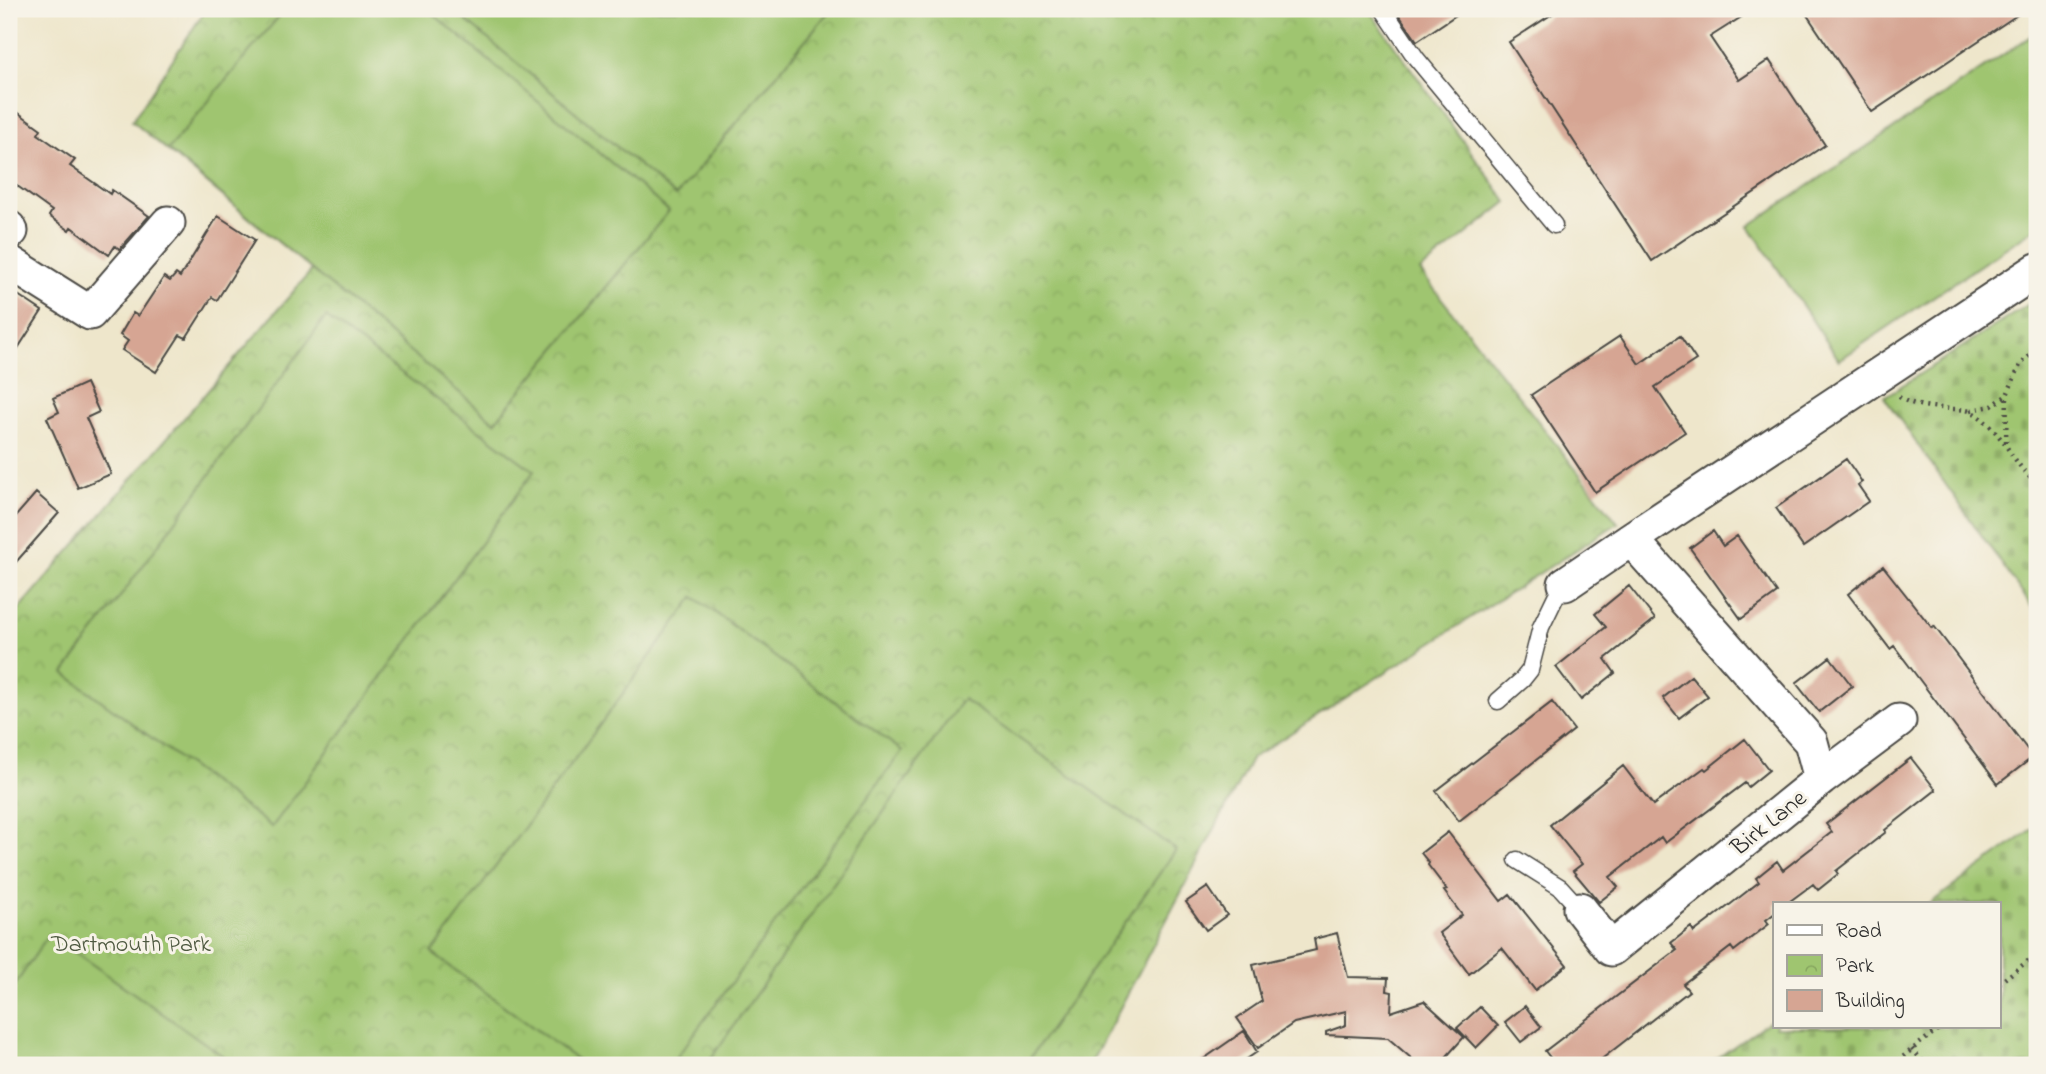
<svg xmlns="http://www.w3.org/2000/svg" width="2046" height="1074" font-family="'Indie Flower',sans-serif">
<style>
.cemetery{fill:url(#cemetery-stones);stroke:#65784e;stroke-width:2}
.park{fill:url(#park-crowns);stroke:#65784e;stroke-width:2}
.pitch{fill:#9fc570;stroke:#65784e;stroke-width:2}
.building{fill:#d6a593}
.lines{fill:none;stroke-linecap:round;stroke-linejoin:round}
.service-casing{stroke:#484743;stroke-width:19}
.minor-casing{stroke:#484743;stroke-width:37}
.path{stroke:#484743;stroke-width:4.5;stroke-dasharray:2 5;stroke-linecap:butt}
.service{stroke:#fff;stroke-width:16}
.minor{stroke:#fff;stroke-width:33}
.labels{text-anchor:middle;stroke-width:6;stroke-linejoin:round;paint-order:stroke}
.street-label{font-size:24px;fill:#2b2b2b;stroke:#f7f3e8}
.park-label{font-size:24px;fill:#4e5940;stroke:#f7f3e8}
</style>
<defs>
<pattern id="cemetery-stones" width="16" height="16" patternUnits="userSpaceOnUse" patternTransform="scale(1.75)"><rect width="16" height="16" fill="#9fc570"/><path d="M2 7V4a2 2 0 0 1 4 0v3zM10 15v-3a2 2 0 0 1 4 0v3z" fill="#89a961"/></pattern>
<pattern id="park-crowns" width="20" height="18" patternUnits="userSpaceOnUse" patternTransform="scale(1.75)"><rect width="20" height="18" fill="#9fc570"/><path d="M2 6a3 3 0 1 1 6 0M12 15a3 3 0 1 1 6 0" fill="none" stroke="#89a961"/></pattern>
</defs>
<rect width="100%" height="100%" fill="#f7f3e8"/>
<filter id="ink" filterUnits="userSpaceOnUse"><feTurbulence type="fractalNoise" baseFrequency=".0143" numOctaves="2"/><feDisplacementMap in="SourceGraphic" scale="14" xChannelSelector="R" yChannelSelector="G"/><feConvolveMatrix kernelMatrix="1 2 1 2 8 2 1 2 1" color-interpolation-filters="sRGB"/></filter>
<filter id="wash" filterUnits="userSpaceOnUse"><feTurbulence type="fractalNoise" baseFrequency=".00686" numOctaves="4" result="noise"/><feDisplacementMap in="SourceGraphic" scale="28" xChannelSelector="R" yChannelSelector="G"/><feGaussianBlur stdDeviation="1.57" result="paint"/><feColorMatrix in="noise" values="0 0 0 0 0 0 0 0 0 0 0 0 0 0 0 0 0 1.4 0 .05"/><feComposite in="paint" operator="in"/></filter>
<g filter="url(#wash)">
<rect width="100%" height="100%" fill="#eee6cb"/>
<path class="cemetery" d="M 2037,299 L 2037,614 L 1884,397 Z
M 2037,826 L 2037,1065 L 1708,1065 L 1775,1017 L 1775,1027 L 1999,1027 L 1999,904 L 1929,904 Z"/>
<path class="park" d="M 206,9 L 1368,9 L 1507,202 L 1420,271 L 1618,523 L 1252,758 L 1090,1065 L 9,1065 L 9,621 L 312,270 L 132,121 Z"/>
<path class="pitch" d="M 285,9 L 427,9 L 669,211 L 495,422 L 168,150 Z
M 452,9 L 831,9 L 676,196 Z
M 2037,32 L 2037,227 L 1839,360 L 1749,226 Z
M 326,317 L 534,471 L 272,827 L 64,673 Z
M 694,597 L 902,751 L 671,1065 L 584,1065 L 432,953 Z
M 963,699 L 1176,850 L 1025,1065 L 715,1065 L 709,1061 Z
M 49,934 L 236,1065 L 9,1065 L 9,994 Z"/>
<g id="blocks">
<path class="building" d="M 1395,9 L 1465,9 L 1417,41 Z
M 1560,9 L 1754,9 L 1710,37 L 1739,80 L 1769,60 L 1825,145 L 1652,261 L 1509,42 Z
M 1803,9 L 2026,9 L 1872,112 Z
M 9,106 L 41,129 L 38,134 L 75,160 L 70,166 L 110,194 L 112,190 L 149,216 L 120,249 L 115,246 L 109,255 L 71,227 L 69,230 L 49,216 L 52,211 L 9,180 Z
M 218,216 L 255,240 L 217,300 L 212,297 L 186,338 L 180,335 L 156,372 L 122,350 L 128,341 L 120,335 L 133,313 L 138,316 L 164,277 L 170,281 L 176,274 L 180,277 Z
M 9,289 L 42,311 L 9,362 Z
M 1620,336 L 1639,364 L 1680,336 L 1696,360 L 1655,387 L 1685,432 L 1595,492 L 1531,395 Z
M 86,383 L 99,412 L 86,418 L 111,474 L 78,488 L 47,418 L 59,412 L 53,398 Z
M 1846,459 L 1862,482 L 1858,485 L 1869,501 L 1803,547 L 1776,508 Z
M 36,493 L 59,513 L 9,570 L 9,524 Z
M 1713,531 L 1723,546 L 1737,536 L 1777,593 L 1741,619 L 1690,548 Z
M 1883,566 L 1932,628 L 1934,626 L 2033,757 L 1998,784 L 1910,667 L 1894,646 L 1890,649 L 1848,594 Z
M 1629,586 L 1655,619 L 1605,659 L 1615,673 L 1581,700 L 1556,667 L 1606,627 L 1595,614 Z
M 1830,657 L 1852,686 L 1819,712 L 1796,683 Z
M 1691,676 L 1708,696 L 1679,718 L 1663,698 Z
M 1552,702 L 1574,730 L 1459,821 L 1436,791 Z
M 1745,739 L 1769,770 L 1748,787 L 1745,783 L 1665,843 L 1661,837 L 1610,877 L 1618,887 L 1599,902 L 1573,871 L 1582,864 L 1550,825 L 1623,766 L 1653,805 L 1704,768 L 1706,770 Z
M 1911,758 L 1936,790 L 1885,830 L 1886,832 L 1836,871 L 1838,874 L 1818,890 L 1813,884 L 1786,904 L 1775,904 L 1775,913 L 1766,920 L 1769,924 L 1734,951 L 1731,947 L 1683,984 L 1689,991 L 1594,1065 L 1556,1065 L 1545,1051 L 1677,950 L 1671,943 L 1691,927 L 1694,932 L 1727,907 L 1759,882 L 1756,878 L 1777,861 L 1783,870 L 1832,832 L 1826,824 Z
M 1448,832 L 1501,901 L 1510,894 L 1567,965 L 1535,990 L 1502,948 L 1469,974 L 1439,933 L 1462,915 L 1444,891 L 1447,890 L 1428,865 L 1429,863 L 1421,853 Z
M 1208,887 L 1227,915 L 1206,930 L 1186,902 Z
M 1337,933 L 1348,977 L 1388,978 L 1387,991 L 1392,992 L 1391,1012 L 1424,1001 L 1464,1037 L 1439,1065 L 1419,1065 L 1388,1038 L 1326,1035 L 1326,1032 L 1346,1025 L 1346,1011 L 1294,1023 L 1258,1048 L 1237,1018 L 1262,1001 L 1253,965 L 1316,950 L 1314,939 Z
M 1525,1006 L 1541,1027 L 1521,1042 L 1505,1022 Z
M 1480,1007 L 1498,1026 L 1476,1048 L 1457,1028 Z
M 1244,1031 L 1257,1052 L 1238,1065 L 1195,1065 Z"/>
</g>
</g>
<g filter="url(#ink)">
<use href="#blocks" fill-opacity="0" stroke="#484743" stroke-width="2"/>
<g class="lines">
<defs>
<path id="service" d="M 1383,9 L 1416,58 L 1554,225
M 1498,701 L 1522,680 L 1530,670 L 1541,627 L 1556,596 L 1565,584
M 1517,860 L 1560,887 L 1580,909"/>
<path id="minor" d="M 9,228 L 11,231 L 9,233
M 9,262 L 90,313 L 168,223
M 1565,584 L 1631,539 L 2037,270
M 1821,779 L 1899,721
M 1580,909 L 1611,949 L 1821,779 L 1811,742 L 1631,539"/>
</defs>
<use href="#service" class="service-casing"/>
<use href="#minor" class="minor-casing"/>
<path class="path" d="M 1899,397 C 1914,407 1934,407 1951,409 C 1958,409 1966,409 1972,412 C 2004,430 2011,464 2037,483
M 1971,410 L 1992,406 L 2007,395
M 2006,442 L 2007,395 L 2020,365 L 2037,349
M 1999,983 L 2037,954
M 1912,1049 L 1926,1065
M 1892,1065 L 1941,1027"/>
<use href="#service" class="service"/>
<use href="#minor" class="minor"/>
</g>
</g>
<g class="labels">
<g class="street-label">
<text transform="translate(1768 822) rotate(-39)" y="8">Birk Lane</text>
</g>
<g class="park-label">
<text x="131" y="951">Dartmouth Park</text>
</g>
</g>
<rect width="2046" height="1074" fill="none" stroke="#f7f3e8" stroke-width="35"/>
<rect x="1773" y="902" width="228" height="126" fill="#f7f3e8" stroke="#a5a39c" stroke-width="2"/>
<rect x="1787" y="925" width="35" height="10" fill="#ffffff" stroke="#a5a39c" stroke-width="2"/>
<text x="1836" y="937" font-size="21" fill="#2b2b2b">Road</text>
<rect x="1787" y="955" width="35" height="21" fill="url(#park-crowns)" stroke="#a5a39c" stroke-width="2"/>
<text x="1836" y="972" font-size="21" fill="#2b2b2b">Park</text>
<rect x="1787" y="990" width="35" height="21" fill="#d6a593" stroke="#a5a39c" stroke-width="2"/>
<text x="1836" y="1007" font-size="21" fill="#2b2b2b">Building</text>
</svg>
